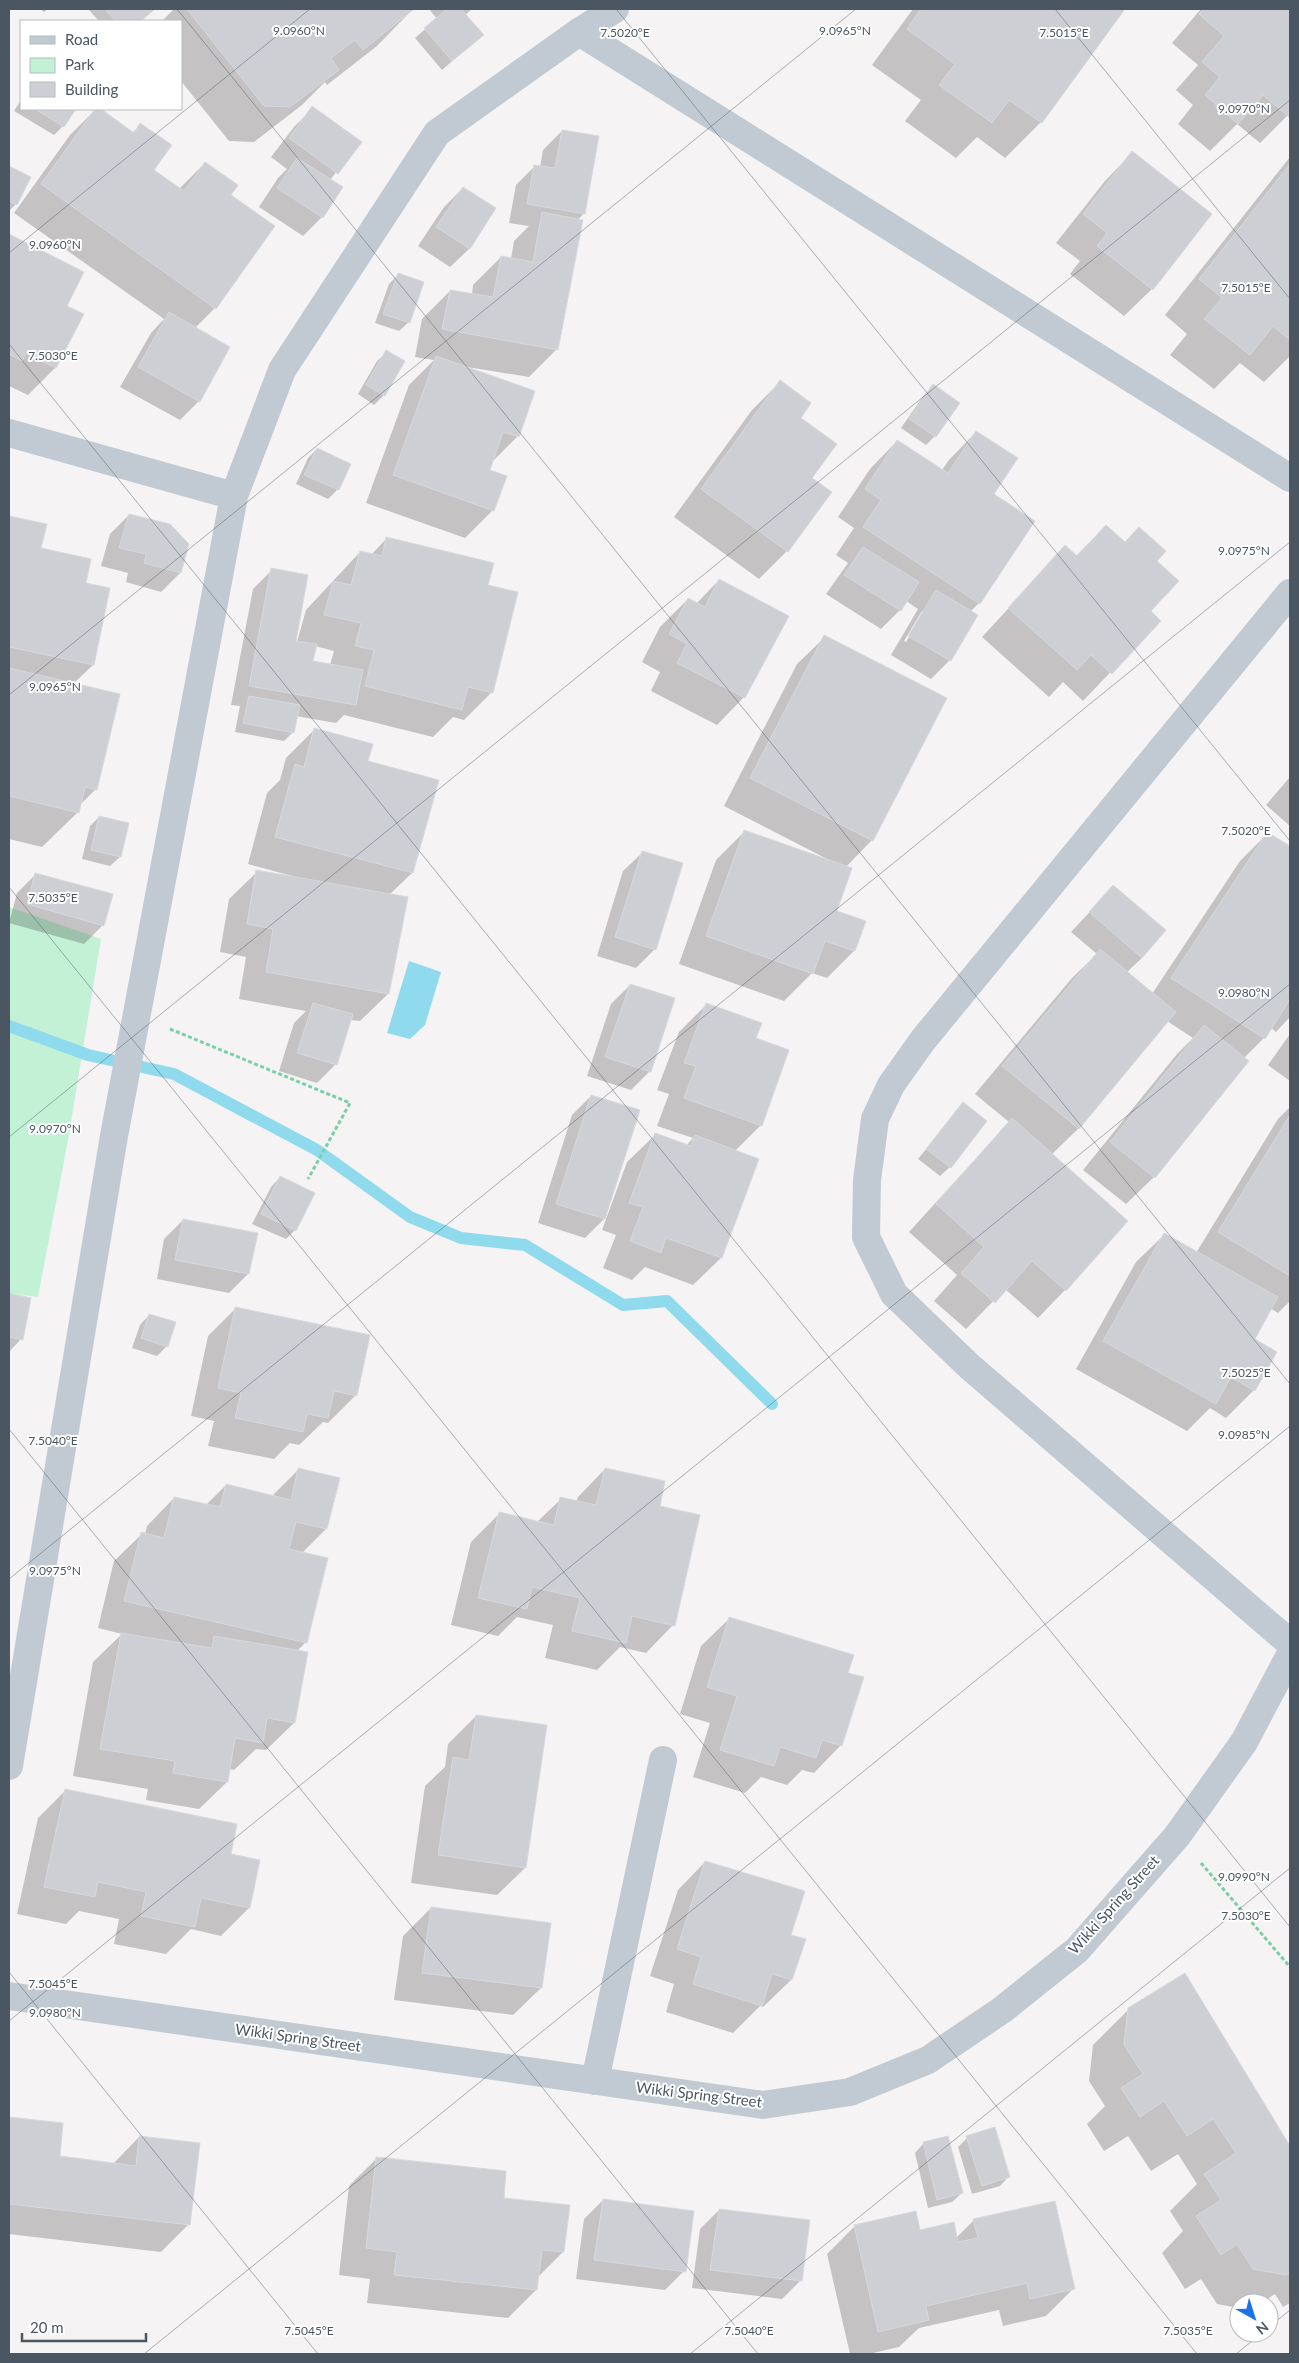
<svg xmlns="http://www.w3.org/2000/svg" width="1299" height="2363" font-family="Lato,sans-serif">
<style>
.green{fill:#c3f1d5}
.water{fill:#90daee}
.shadow{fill:#0003;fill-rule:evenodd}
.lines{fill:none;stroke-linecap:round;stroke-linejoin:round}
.stream{stroke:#90daee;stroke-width:12}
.building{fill:#cdcfd5;stroke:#d7d9de}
.path{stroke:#7ad0a6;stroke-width:3;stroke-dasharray:4 2.5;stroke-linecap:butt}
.minor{stroke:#c1cad2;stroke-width:28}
.ticks{fill:none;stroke:#4a5661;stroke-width:1;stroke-opacity:0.45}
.labels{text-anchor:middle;stroke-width:4;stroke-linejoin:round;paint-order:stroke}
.street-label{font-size:15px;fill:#4a5661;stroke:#fff}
.ticks-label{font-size:12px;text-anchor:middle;fill:#4a5661;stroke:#fff;stroke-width:4;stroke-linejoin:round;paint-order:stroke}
</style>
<rect width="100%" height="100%" fill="#f5f3f3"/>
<path class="green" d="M 9,907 L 101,939 L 68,1140 L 38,1297 L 9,1293 Z"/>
<path class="water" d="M 409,961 L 441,972 L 425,1025 L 410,1039 L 387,1033 Z"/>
<path class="shadow" d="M 40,9 L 48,9 L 44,12 Z
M 88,9 L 153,9 L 141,21 L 99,21 Z
M 174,9 L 413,9 L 377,46 L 327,85 L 325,82 L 302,105 L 254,142 L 229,141 L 181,81 L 181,21 L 162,21 Z
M 429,9 L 472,9 L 465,15 L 482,35 L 442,70 L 415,38 L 437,19 Z
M 913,9 L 1124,9 L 1041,122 L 1005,158 L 977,137 L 956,158 L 905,121 L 921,100 L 872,65 Z
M 1201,9 L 1290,9 L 1290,113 L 1260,143 L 1237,124 L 1210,151 L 1178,124 L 1193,105 L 1176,90 L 1198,65 L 1172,43 Z
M 21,100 L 21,109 L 74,109 L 63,126 L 54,135 L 14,111 Z
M 313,108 L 360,142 L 330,180 L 322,217 L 303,236 L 259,207 L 278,178 L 287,169 L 271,157 L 294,127 Z
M 96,109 L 132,133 L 141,124 L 152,170 L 179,189 L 205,163 L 229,196 L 215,308 L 195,328 L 199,401 L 180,420 L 120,387 L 151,333 L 164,319 L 14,213 L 70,135 Z
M 562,131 L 584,213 L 578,220 L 557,349 L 529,377 L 461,366 L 518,436 L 491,463 L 488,471 L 493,510 L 465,538 L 366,503 L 409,385 L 434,360 L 415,357 L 422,319 L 450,291 L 472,295 L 473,285 L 501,257 L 511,259 L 514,241 L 529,226 L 509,223 L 516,185 L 535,166 L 540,167 L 543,150 Z
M 1132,153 L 1152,289 L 1124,316 L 1070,274 L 1080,261 L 1056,243 L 1105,181 Z
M 1290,157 L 1290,356 L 1264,382 L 1240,363 L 1214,389 L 1170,355 L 1187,334 L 1165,315 Z
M 9,167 L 29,177 L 16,204 L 9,211 Z
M 463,188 L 495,209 L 469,249 L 450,267 L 418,246 L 444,207 Z
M 9,236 L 83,273 L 66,306 L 55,368 L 28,395 L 9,386 Z
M 398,275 L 409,322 L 399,331 L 375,323 L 389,284 Z
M 387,352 L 384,395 L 374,405 L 358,394 L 377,361 Z
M 780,382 L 800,418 L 810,478 L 830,492 L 787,551 L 759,579 L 674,517 L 752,410 Z
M 933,386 L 935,436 L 926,445 L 901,428 L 924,395 Z
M 976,432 L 992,494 L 979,603 L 970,612 L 950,660 L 931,679 L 891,655 L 918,609 L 906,601 L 900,610 L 881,629 L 826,594 L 848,563 L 836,555 L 854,528 L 838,517 L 870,469 L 897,441 L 942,470 L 949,460 ZM 922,611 L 923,613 L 906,642 L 904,641 Z
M 317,449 L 338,489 L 328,499 L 296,484 L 308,458 Z
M 129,515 L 180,573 L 161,592 L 126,582 L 128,573 L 101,566 L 110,534 Z
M 9,517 L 45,525 L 40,549 L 85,584 L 93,665 L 73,684 L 96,789 L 79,806 L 78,812 L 42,847 L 9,839 Z
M 1106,526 L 1124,543 L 1155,561 L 1149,611 L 1159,621 L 1083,701 L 1063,682 L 1049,697 L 982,637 L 1065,547 L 1076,556 Z
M 387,538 L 492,692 L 464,720 L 453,717 L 433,737 L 344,715 L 336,723 L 296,716 L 293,732 L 284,741 L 235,732 L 240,706 L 231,705 L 253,589 L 272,570 L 295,642 L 297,642 L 306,610 L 360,552 L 371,555 ZM 315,646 L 334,651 L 330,665 L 311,662 Z
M 719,580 L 744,697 L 717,725 L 651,691 L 660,672 L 642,662 L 660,627 L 688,599 L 696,604 Z
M 825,637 L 872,840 L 845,868 L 835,911 L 854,951 L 827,978 L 812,973 L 784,1001 L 679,964 L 716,860 L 744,832 L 829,860 L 724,806 L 797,664 Z
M 314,730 L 367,762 L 412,873 L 389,895 L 388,994 L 360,1021 L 350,1020 L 336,1064 L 317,1083 L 279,1071 L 294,1023 L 306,1011 L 239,999 L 246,957 L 220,952 L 229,899 L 257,872 L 292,878 L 292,876 L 248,864 L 267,793 L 280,780 L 286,758 Z
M 1290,777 L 1290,826 L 1266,805 Z
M 99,817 L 120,857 L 110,866 L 82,859 L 90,826 Z
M 1268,833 L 1290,848 L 1290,1017 L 1276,1032 L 1271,1028 L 1264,1038 L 1244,1058 L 1154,1177 L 1126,1204 L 1083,1170 L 1177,1054 L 1193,1038 L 1167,1021 L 1078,1129 L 1051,1155 L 1065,1290 L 1038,1318 L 1005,1289 L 966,1329 L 934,1301 L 957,1275 L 909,1232 L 1009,1122 L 975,1094 L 1072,978 L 1097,954 L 1071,932 L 1113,887 L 1142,958 L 1126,973 L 1152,994 L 1240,861 Z
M 642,853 L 655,949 L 636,968 L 597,956 L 623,871 Z
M 36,874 L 103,925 L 84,944 L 9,923 L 17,893 Z
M 630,985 L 650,1071 L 631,1090 L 587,1076 L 611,1004 Z
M 706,1005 L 755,1039 L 761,1125 L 735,1151 L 758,1160 L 721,1258 L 693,1285 L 645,1267 L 632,1280 L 603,1268 L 616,1235 L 602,1230 L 627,1162 L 655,1135 L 686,1146 L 693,1138 L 657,1126 L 669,1094 L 657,1090 L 679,1032 Z
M 1290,1034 L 1290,1081 L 1268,1065 Z
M 591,1096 L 638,1111 L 604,1219 L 585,1238 L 538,1223 L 572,1115 Z
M 963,1104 L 950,1167 L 940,1176 L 918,1159 Z
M 1290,1107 L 1290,1301 L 1278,1313 L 1270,1308 L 1253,1340 L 1254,1390 L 1226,1418 L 1210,1408 L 1187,1431 L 1076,1369 L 1136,1262 L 1164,1235 L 1196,1253 L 1278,1119 Z
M 280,1177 L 295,1230 L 286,1239 L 252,1224 L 271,1187 Z
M 183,1220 L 256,1234 L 248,1274 L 229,1293 L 157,1279 L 164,1239 Z
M 9,1295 L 30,1299 L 21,1339 L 9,1352 Z
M 236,1308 L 356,1395 L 328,1423 L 323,1422 L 299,1445 L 290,1443 L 274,1459 L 208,1446 L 214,1421 L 191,1416 L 208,1336 Z
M 149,1315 L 167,1346 L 157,1356 L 132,1348 L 140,1325 Z
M 299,1469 L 338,1479 L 326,1529 L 302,1553 L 306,1642 L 297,1651 L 294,1723 L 266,1750 L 256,1749 L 234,1770 L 229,1769 L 227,1782 L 199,1809 L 146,1800 L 148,1789 L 73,1776 L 93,1662 L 122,1634 L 98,1628 L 114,1561 L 142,1534 L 145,1534 L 147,1526 L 174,1498 L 206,1505 L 226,1485 L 272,1496 Z
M 605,1469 L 673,1625 L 646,1653 L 620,1647 L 597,1670 L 545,1658 L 553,1625 L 517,1617 L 498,1636 L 451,1625 L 471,1542 L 499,1514 L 537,1522 L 561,1499 L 576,1502 L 578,1497 Z
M 729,1619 L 846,1673 L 841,1745 L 814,1773 L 802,1770 L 787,1785 L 761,1777 L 745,1793 L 693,1777 L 710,1723 L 680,1714 L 701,1646 Z
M 476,1716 L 525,1868 L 497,1895 L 411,1883 L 425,1786 L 445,1767 L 448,1744 Z
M 66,1790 L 229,1855 L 259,1861 L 249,1908 L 221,1936 L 191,1929 L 166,1954 L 114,1944 L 119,1919 L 79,1911 L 66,1924 L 17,1914 L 38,1818 Z
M 705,1862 L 789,1936 L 791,1980 L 763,2007 L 760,2006 L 733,2033 L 666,2012 L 674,1984 L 650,1976 L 678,1890 Z
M 431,1908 L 541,1988 L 513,2015 L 394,2000 L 403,1936 Z
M 1185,1975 L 1290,2148 L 1290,2303 L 1283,2307 L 1275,2294 L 1261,2303 L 1239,2303 L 1239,2308 L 1217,2304 L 1201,2279 L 1185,2289 L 1162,2253 L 1183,2231 L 1170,2211 L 1197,2184 L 1178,2154 L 1151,2171 L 1128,2136 L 1104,2151 L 1087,2124 L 1105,2106 L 1089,2081 L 1093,2045 L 1129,2009 Z
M 9,2118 L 62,2124 L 58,2157 L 113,2164 L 139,2137 L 189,2224 L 161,2252 L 9,2234 Z
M 967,2138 L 1009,2176 L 1000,2186 L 972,2194 L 958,2147 Z
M 924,2143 L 962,2193 L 952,2202 L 928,2208 L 915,2153 Z
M 376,2159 L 502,2199 L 563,2252 L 538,2277 L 536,2290 L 508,2318 L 367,2303 L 370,2279 L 339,2275 L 349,2186 Z
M 603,2200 L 684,2271 L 665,2290 L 576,2279 L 584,2219 Z
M 719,2210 L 801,2280 L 782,2299 L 692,2288 L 700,2229 Z
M 974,2220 L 1073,2289 L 1046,2316 L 1003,2326 L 999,2310 L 919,2328 L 899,2347 L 869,2354 L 850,2354 L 827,2254 L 855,2226 L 919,2231 L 956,2238 Z"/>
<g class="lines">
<path class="stream" d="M 9,1026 L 88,1055 L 174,1074 L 317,1150 L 410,1217 L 461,1238 L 525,1245 L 623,1305 L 667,1301 L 772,1404"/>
</g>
<path class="building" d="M 105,9 L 155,9 L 141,21 L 116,21 Z
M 187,9 L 414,9 L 363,50 L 355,40 L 331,58 L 339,70 L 290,107 L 264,106 Z
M 447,9 L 461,9 L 484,35 L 452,61 L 424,28 Z
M 921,9 L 1125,9 L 1042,123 L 1009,100 L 992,123 L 939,85 L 955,64 L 907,29 Z
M 1204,9 L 1290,9 L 1289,117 L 1263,95 L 1238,124 L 1205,95 L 1220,77 L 1202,62 L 1224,36 L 1199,14 Z
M 312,106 L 362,142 L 338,174 L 289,138 Z
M 35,109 L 76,109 L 64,127 Z
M 95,109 L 101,109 L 134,133 L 140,123 L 172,145 L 154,170 L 184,191 L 205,162 L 238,185 L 231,195 L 275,226 L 216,309 L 41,184 Z
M 562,130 L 599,136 L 585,214 L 527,204 L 534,165 L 555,168 Z
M 1132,151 L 1212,214 L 1153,290 L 1097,246 L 1107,233 L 1083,214 Z
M 297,158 L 343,187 L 323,218 L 277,188 Z
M 1290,164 L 1290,340 L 1273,326 L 1250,355 L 1204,319 L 1222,298 L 1199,279 Z
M 9,166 L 31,177 L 17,205 L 9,201 Z
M 463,187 L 496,208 L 470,249 L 436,227 Z
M 542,212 L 583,220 L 558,350 L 442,329 L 450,290 L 493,297 L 501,256 L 533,262 Z
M 9,234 L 84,272 L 67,306 L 84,314 L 56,368 L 26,353 L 22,361 L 9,354 Z
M 398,273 L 424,282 L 410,323 L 383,314 Z
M 169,312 L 230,347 L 200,402 L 138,367 Z
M 386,350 L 405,361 L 385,396 L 366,385 Z
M 436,356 L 535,391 L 519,437 L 503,432 L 490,470 L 507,476 L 494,511 L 393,475 Z
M 780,380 L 811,403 L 801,418 L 837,444 L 812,478 L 832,492 L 788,552 L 701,489 Z
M 933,384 L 960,403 L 936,437 L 909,419 Z
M 976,431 L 1018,458 L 994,494 L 1035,521 L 980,604 L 863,527 L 881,500 L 865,489 L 897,440 L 948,473 Z
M 317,448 L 351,464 L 339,490 L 304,475 Z
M 129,514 L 170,524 L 189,544 L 181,573 L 144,563 L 146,554 L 119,548 Z
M 9,516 L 47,524 L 41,548 L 91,559 L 86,583 L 110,588 L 94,665 L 9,647 Z
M 1106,525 L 1125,542 L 1139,527 L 1166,551 L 1157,561 L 1179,581 L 1151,611 L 1161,621 L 1112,674 L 1091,655 L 1077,670 L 1008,608 L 1065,545 L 1077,556 Z
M 386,537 L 494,563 L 488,585 L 518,592 L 493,693 L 468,687 L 462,710 L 365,686 L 374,650 L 355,646 L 361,623 L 324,615 L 333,581 L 351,585 L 360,551 L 382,556 Z
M 863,547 L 919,582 L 901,611 L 844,575 Z
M 271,568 L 308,575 L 296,641 L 317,644 L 313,661 L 363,670 L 356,705 L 249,686 Z
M 719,579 L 789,616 L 745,698 L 677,663 L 687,644 L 669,634 L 688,598 L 705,607 Z
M 936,590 L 978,615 L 951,661 L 908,636 Z
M 824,635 L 947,698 L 873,841 L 750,778 Z
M 9,668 L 120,694 L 97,790 L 85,787 L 79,813 L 9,796 Z
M 249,696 L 300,705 L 294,733 L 243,723 Z
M 314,728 L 373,744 L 368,761 L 439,780 L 413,873 L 275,837 L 295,764 L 304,767 Z
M 99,816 L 129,823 L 121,857 L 91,850 Z
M 744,830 L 852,868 L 837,911 L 866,921 L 855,951 L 825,941 L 813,974 L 706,936 Z
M 1267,832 L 1290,846 L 1290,999 L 1265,1039 L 1171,978 Z
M 642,851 L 683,863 L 656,950 L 615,937 Z
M 256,870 L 408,897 L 389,994 L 266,972 L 273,929 L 247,924 Z
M 35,873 L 113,894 L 104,926 L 27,904 Z
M 1113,885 L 1166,930 L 1142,958 L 1089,912 Z
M 1100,949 L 1176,1012 L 1079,1129 L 1002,1066 Z
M 630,984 L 675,998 L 651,1072 L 605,1057 Z
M 313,1003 L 353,1014 L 337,1065 L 297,1053 Z
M 706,1003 L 762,1023 L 756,1038 L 789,1050 L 762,1126 L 684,1098 L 696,1066 L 684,1063 Z
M 1204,1025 L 1249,1061 L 1155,1178 L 1110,1142 Z
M 591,1095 L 640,1110 L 605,1219 L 556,1204 Z
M 963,1102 L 987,1121 L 951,1168 L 926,1149 Z
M 1290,1115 L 1290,1276 L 1218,1232 Z
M 1012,1118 L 1128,1221 L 1066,1291 L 1032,1261 L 995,1303 L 961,1273 L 984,1247 L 936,1204 Z
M 655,1133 L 691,1146 L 695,1135 L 759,1159 L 722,1258 L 666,1238 L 661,1253 L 630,1241 L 643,1207 L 629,1203 Z
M 280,1176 L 315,1193 L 296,1231 L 261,1214 Z
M 183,1219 L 258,1233 L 249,1274 L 175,1260 Z
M 1164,1233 L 1278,1297 L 1255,1339 L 1277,1352 L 1255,1391 L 1231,1377 L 1216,1404 L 1103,1341 Z
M 9,1293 L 31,1298 L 23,1340 L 9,1337 Z
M 235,1307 L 370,1335 L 357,1396 L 334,1391 L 328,1418 L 307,1414 L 303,1432 L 235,1418 L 241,1393 L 218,1388 Z
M 149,1314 L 176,1322 L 168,1347 L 141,1338 Z
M 298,1468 L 340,1478 L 327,1529 L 296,1522 L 289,1549 L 328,1558 L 307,1643 L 124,1601 L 141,1532 L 164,1538 L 174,1497 L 220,1507 L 226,1484 L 291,1500 Z
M 605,1468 L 665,1481 L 660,1506 L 700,1515 L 675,1626 L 632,1616 L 626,1643 L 572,1631 L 580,1598 L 532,1587 L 527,1609 L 478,1598 L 499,1512 L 554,1525 L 560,1497 L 596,1505 Z
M 729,1617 L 854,1655 L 848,1673 L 864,1677 L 842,1746 L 822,1740 L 816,1758 L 780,1747 L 774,1766 L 720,1750 L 737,1696 L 707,1687 Z
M 121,1633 L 212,1648 L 214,1636 L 308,1652 L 295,1723 L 267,1718 L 263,1743 L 235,1738 L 228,1782 L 173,1773 L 175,1761 L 100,1749 Z
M 476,1715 L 547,1725 L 526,1868 L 438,1855 L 453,1757 L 469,1760 Z
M 65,1789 L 237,1824 L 231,1854 L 260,1860 L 250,1908 L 201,1898 L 195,1927 L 141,1916 L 146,1892 L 98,1882 L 95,1897 L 44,1887 Z
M 705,1861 L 805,1891 L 791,1935 L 806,1939 L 792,1980 L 772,1974 L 762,2006 L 693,1984 L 701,1957 L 677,1949 Z
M 431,1907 L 551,1923 L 542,1988 L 422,1973 Z
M 1185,1973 L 1290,2146 L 1290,2273 L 1286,2275 L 1253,2269 L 1237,2244 L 1221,2255 L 1196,2216 L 1221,2200 L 1204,2174 L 1236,2153 L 1213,2119 L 1187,2136 L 1164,2101 L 1140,2117 L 1121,2088 L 1143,2074 L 1124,2045 L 1128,2008 Z
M 9,2117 L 63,2123 L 60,2156 L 136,2166 L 139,2136 L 200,2143 L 190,2225 L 9,2204 Z
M 995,2127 L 1010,2177 L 982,2186 L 966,2136 Z
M 948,2136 L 963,2193 L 937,2200 L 923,2142 Z
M 376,2157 L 506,2171 L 504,2198 L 570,2205 L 564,2252 L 542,2250 L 537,2290 L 394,2275 L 397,2252 L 366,2248 Z
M 603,2199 L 694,2211 L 686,2272 L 594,2260 Z
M 1055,2201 L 1075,2289 L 1030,2299 L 1027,2283 L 926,2306 L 929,2320 L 878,2332 L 854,2225 L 916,2211 L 920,2230 L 954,2222 L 958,2242 L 978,2238 L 973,2219 Z
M 719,2209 L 810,2220 L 802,2281 L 710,2270 Z"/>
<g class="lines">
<path class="path" d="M 170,1029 L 350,1103 L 308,1179
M 1201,1863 L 1290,1967"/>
<path class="minor" d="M 579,32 L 1290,478
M 9,433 L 234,496
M 1290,593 L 923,1040 L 891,1085 L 875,1119 L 867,1180 L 866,1237 L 894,1294 L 969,1366 L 1290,1643
M 9,1766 L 114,1136 L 234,496 L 282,370 L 437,133 L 579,32 L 615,9
M 9,1996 L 763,2105 L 850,2092 L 928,2060 L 1002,2010 L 1077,1950 L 1177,1836 L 1244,1742 L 1290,1655
M 595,2081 L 663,1760"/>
</g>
<path class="ticks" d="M 177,9 L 1290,1384M 616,9 L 1290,841M 1055,9 L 1290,299M 9,253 L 310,9M 9,344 L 1290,1927M 9,695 L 856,9M 9,887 L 1197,2354M 9,1137 L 1290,100M 9,1429 L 758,2354M 9,1579 L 1290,542M 9,1972 L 318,2354M 9,2021 L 1290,984M 1269,2327 L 1290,2310M 144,2354 L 1290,1426M 690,2354 L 1290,1868M 1236,2354 L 1262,2333"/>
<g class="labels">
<g class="street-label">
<text transform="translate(1114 1905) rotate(-48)" y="5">Wikki Spring Street</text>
<text transform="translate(298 2038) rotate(8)" y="5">Wikki Spring Street</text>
<text transform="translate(699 2095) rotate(7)" y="5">Wikki Spring Street</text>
</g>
</g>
<g class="ticks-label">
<text x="299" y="35">9.0960°N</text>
<text x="845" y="35">9.0965°N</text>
<text x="625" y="37">7.5020°E</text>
<text x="1064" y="37">7.5015°E</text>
<text x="1244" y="113">9.0970°N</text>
<text x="55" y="249">9.0960°N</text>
<text x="1246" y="292">7.5015°E</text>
<text x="53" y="360">7.5030°E</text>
<text x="1244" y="555">9.0975°N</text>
<text x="55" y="691">9.0965°N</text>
<text x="1246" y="835">7.5020°E</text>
<text x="53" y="902">7.5035°E</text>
<text x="1244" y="997">9.0980°N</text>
<text x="55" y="1133">9.0970°N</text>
<text x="1246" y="1377">7.5025°E</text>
<text x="1244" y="1439">9.0985°N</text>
<text x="53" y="1445">7.5040°E</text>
<text x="55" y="1575">9.0975°N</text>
<text x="1244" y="1881">9.0990°N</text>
<text x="1246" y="1920">7.5030°E</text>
<text x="53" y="1988">7.5045°E</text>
<text x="55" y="2017">9.0980°N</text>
<text x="309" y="2335">7.5045°E</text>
<text x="749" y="2335">7.5040°E</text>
<text x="1188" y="2335">7.5035°E</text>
</g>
<rect width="1299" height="2363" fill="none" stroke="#4a5661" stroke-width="20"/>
<rect x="20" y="20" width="162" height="90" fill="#ffffff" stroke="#b7bbc0"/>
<rect x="30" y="36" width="25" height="8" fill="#c1cad2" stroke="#b7bbc0"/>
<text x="65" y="45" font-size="15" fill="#4a5661">Road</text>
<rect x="30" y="58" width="25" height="15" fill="#c3f1d5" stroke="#b7bbc0"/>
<text x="65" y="70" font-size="15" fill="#4a5661">Park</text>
<rect x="30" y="82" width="25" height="15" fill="#cdcfd5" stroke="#b7bbc0"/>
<text x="65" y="95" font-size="15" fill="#4a5661">Building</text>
<g transform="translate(1254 2318) rotate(141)"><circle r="24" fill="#ffffff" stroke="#b7bbc0"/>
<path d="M0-4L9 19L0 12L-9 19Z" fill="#1a73e8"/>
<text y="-8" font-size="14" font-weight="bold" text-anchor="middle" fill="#4a5661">N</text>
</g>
<path d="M22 2333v8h124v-8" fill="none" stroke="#4a5661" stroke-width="2.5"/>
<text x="30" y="2333" font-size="15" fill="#4a5661" stroke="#ffffff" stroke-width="4" paint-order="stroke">20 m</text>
</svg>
